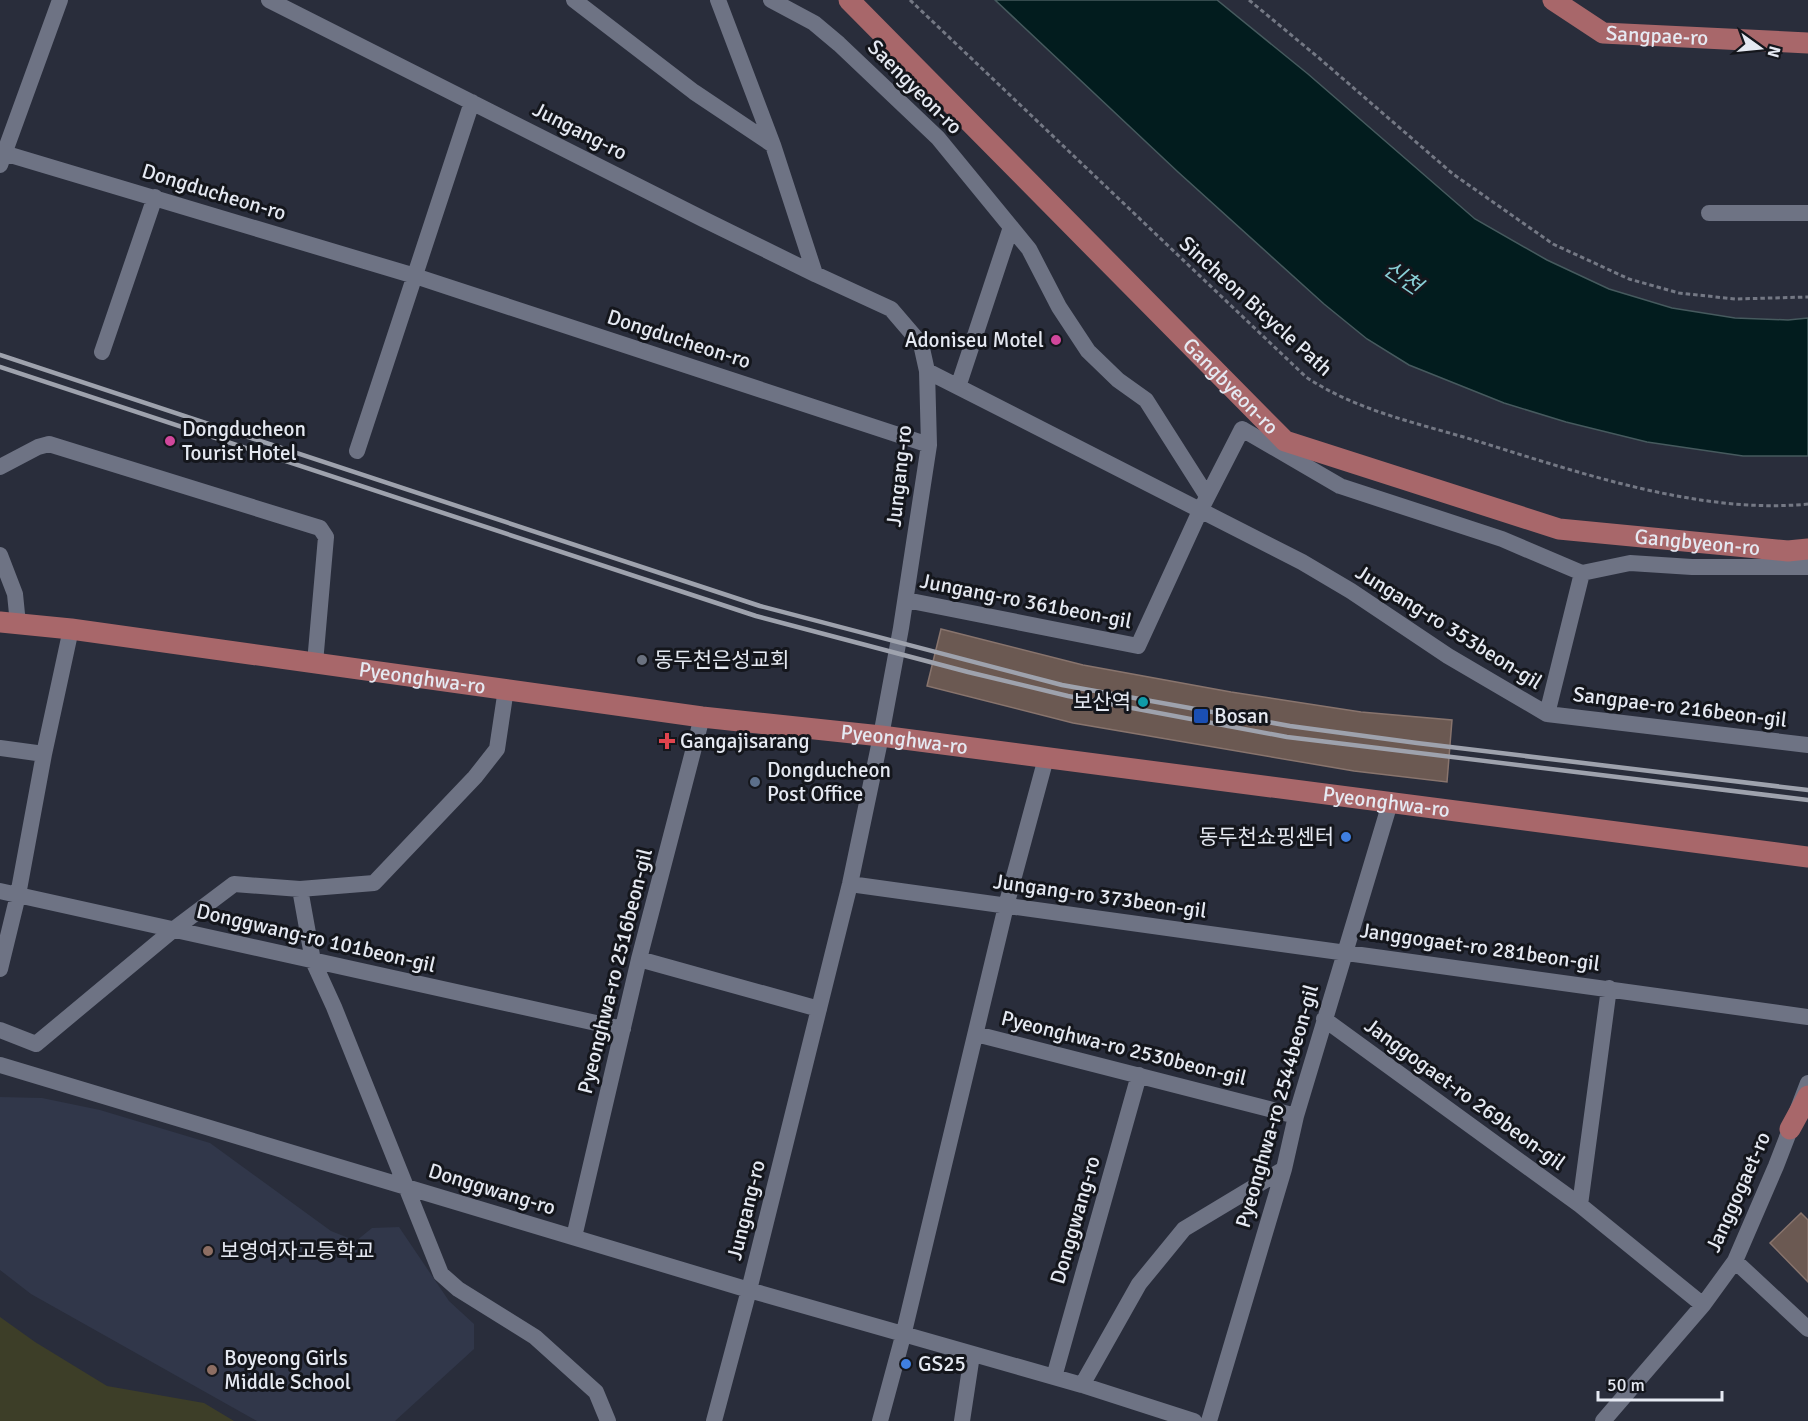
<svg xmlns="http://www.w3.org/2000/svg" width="1808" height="1421" font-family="Signika,'Noto Sans KR',sans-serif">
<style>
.built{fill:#31374a}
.green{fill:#3d3e28}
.water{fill:#021c1e;stroke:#465a5e;stroke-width:1.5}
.building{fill:#6b5952;stroke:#88746d;stroke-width:1.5}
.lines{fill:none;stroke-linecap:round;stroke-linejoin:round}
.path{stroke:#747884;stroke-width:3;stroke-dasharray:4.5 3;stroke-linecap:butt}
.minor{stroke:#6e7384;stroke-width:16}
.major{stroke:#a8676a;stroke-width:21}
.rail{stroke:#9ea2ad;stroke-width:4.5}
.hotel-dot{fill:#d1479c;stroke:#14161c;stroke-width:2}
.worship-dot{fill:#6b7280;stroke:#14161c;stroke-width:2}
.culture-dot{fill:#0f9aa8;stroke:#14161c;stroke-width:2}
.transit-dot{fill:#1a4fb4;stroke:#14161c;stroke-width:2}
.health-dot{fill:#e0444e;stroke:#14161c;stroke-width:2}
.service-dot{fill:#5c6f8a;stroke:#14161c;stroke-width:2}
.shop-dot{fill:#3f7fe0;stroke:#14161c;stroke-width:2}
.education-dot{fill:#8d6e63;stroke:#14161c;stroke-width:2}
.labels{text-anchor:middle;stroke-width:6;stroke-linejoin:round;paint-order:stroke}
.street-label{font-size:21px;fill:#e5e9f2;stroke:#14161c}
.poi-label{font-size:21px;fill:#e5e9f2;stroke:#14161c;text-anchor:start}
.water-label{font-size:22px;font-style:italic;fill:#89cfd6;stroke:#14161c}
</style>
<rect width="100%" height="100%" fill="#292d3b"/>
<path class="built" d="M 0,1097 L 42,1098 L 100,1110 L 210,1143 L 331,1231 L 356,1241 L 372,1228 L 399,1227 L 449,1301 L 474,1324 L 474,1349 L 395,1421 L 257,1421 L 31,1294 L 0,1270 Z"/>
<path class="green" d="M 0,1317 L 35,1342 L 107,1386 L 204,1403 L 234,1421 L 0,1421 Z"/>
<path class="water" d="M 995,0 L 1217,0 L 1308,74 L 1475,219 L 1547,260 L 1609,289 L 1672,308 L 1735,318 L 1788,320 L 1808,318 L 1808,456 L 1743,456 L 1647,442 L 1566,422 L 1504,403 L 1409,365 L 1367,339 L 1324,304 L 1178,172 Z"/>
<path class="building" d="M 941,629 L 1083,665 L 1231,692 L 1361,712 L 1452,720 L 1447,782 L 1354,771 L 1073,723 L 927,686 Z
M 1801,1213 L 1808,1220 L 1808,1282 L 1770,1243 Z"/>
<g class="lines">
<path class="path" d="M 910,0 L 1306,377 C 1354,409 1412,422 1467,438 C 1572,470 1697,515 1808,504
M 1249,0 L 1319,58 L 1453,174 L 1553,244 L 1629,279 L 1679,293 L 1735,299 L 1808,297"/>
<path class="minor" d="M 269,0 L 703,219 L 815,274 L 891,309 L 921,344 L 927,371 L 929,445 L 901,628 L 881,736 L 850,884 L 749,1290 L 714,1421
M 574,0 L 694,92 L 773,145
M 718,0 L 773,145 L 815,274
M 771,0 L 814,23 L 839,44 L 938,138 L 1029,249 L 1059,307 L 1088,351 L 1118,380 L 1146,400 L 1207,496
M 0,152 L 415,276 L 929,445
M 0,165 L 60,0
M 1709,213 L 1808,213
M 102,352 L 155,197
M 927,371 L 1302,562 L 1351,591 L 1448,656 L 1547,714 L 1582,573
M 958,387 L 1011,227
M 357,451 L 472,102
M 0,467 L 38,447 L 49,444 L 320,528 L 326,537 L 315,663
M 0,555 L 15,594 L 18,624
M 906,600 L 1138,646 L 1200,511 L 1242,429 L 1340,486 L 1502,539 L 1582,573 L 1630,563 L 1692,567 L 1808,567
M 506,689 L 497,749 L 475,777 L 374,883 L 300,889 L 313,961 L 334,1007 L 441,1274 L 458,1289 L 535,1337 L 596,1392 L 608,1421
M 1547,714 L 1808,745
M 0,748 L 44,754
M 850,884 L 1808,1017
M 0,891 L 623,1029
M 639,959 L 819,1009
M 0,969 L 18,895 L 44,754 L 71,629
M 1324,1019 L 1580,1205 L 1703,1305
M 0,1030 L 36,1044 L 173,930 L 234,884 L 300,889
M 976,1034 L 1296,1116
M 0,1065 L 749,1290 L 1082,1385 L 1194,1421
M 1580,1205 L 1609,988
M 574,1237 L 639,959 L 702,717
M 1735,1261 L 1808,1329
M 1054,1377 L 1139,1075
M 1082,1385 L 1139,1284 L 1184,1229 L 1284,1169
M 880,1421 L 903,1336 L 1006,906 L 1046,758
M 962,1421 L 972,1355
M 1209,1421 L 1284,1169 L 1296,1116 L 1390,803
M 1603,1421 L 1703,1305 L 1735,1261 L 1776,1166 L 1808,1083"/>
<g class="major">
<path id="s1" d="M 849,0 L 1285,441 L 1559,529 L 1788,551 L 1808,549"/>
<path id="s2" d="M 1553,0 L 1603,33 L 1808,43"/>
<path id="s3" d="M 0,622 L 71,629 L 702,717 L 881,736 L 1808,857"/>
<path d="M 1790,1129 L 1808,1096"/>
</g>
<path class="rail" d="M 0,355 L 760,606 L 1062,685 L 1290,726 L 1417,743 L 1808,790
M 0,367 L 756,616 L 968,672 L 1068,696 L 1287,737 L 1808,800"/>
</g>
<g class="hotel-dot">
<circle cx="1056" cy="340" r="6"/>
<circle cx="170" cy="441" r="6"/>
</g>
<circle class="worship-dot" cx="642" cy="660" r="6"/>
<circle class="culture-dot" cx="1143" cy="702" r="6"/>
<rect class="transit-dot" x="1193" y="708" width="16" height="16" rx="3"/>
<path class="health-dot" d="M664 732h6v6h6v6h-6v6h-6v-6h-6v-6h6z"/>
<circle class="service-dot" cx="755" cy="782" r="6"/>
<g class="shop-dot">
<circle cx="1346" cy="837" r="6"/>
<circle cx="906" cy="1364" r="6"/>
</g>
<g class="education-dot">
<circle cx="208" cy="1251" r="6"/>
<circle cx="212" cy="1370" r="6"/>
</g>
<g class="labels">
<g class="street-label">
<text dy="7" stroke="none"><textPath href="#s2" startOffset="114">Sangpae-ro</textPath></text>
<text transform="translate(915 87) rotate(45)" y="7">Saengyeon-ro</text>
<text transform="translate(580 131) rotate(27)" y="7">Jungang-ro</text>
<text transform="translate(214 192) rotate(17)" y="7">Dongducheon-ro</text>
<text transform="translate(1256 306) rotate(42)" y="7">Sincheon Bicycle Path</text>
<text transform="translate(679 339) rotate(18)" y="7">Dongducheon-ro</text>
<text dy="7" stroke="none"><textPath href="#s1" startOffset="543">Gangbyeon-ro</textPath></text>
<text transform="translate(899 476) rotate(-84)" y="7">Jungang-ro</text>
<text dy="7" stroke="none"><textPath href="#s1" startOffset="1047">Gangbyeon-ro</textPath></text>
<text transform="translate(1026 601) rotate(11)" y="7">Jungang-ro 361beon-gil</text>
<text transform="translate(1449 627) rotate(32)" y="7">Jungang-ro 353beon-gil</text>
<text dy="7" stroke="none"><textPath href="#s3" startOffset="426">Pyeonghwa-ro</textPath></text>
<text transform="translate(1680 707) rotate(7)" y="7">Sangpae-ro 216beon-gil</text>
<text dy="7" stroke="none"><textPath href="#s3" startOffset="912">Pyeonghwa-ro</textPath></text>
<text dy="7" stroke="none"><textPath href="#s3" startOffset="1398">Pyeonghwa-ro</textPath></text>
<text transform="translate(1100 896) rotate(8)" y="7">Jungang-ro 373beon-gil</text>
<text transform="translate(316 938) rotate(13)" y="7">Donggwang-ro 101beon-gil</text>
<text transform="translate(1480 947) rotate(8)" y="7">Janggogaet-ro 281beon-gil</text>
<text transform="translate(615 971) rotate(-76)" y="7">Pyeonghwa-ro 2516beon-gil</text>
<text transform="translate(1124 1048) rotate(14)" y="7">Pyeonghwa-ro 2530beon-gil</text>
<text transform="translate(1465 1094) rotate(36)" y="7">Janggogaet-ro 269beon-gil</text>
<text transform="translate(1277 1106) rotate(-74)" y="7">Pyeonghwa-ro 2544beon-gil</text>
<text transform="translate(492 1189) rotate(17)" y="7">Donggwang-ro</text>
<text transform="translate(1738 1192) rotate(-66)" y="7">Janggogaet-ro</text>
<text transform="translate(746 1210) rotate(-76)" y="7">Jungang-ro</text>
<text transform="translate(1075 1220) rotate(-74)" y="7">Donggwang-ro</text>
</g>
<g class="poi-label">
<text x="1044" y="347" text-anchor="end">Adoniseu Motel</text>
<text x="182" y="436">Dongducheon<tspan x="182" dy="24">Tourist Hotel</tspan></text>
<text x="654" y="667">동두천은성교회</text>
<text x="1131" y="709" text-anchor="end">보산역</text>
<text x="1214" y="723">Bosan</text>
<text x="680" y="748">Gangajisarang</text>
<text x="767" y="777">Dongducheon<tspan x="767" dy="24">Post Office</tspan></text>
<text x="1334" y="844" text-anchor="end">동두천쇼핑센터</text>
<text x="220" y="1258">보영여자고등학교</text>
<text x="224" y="1365">Boyeong Girls<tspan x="224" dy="24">Middle School</tspan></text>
<text x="918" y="1371">GS25</text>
</g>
<g class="water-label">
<text transform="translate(1403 277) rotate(34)" y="8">신천</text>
</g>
</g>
<g transform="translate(1760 48) rotate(105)" stroke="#14161c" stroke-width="4.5" paint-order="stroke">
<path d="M0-4.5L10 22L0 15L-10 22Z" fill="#e5e9f2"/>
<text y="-9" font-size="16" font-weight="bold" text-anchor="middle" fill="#e5e9f2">N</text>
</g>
<path d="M1598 1391v9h124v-9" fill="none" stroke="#e5e9f2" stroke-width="3"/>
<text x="1607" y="1391" font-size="18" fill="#e5e9f2" stroke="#14161c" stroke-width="4.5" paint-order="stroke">50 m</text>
</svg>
